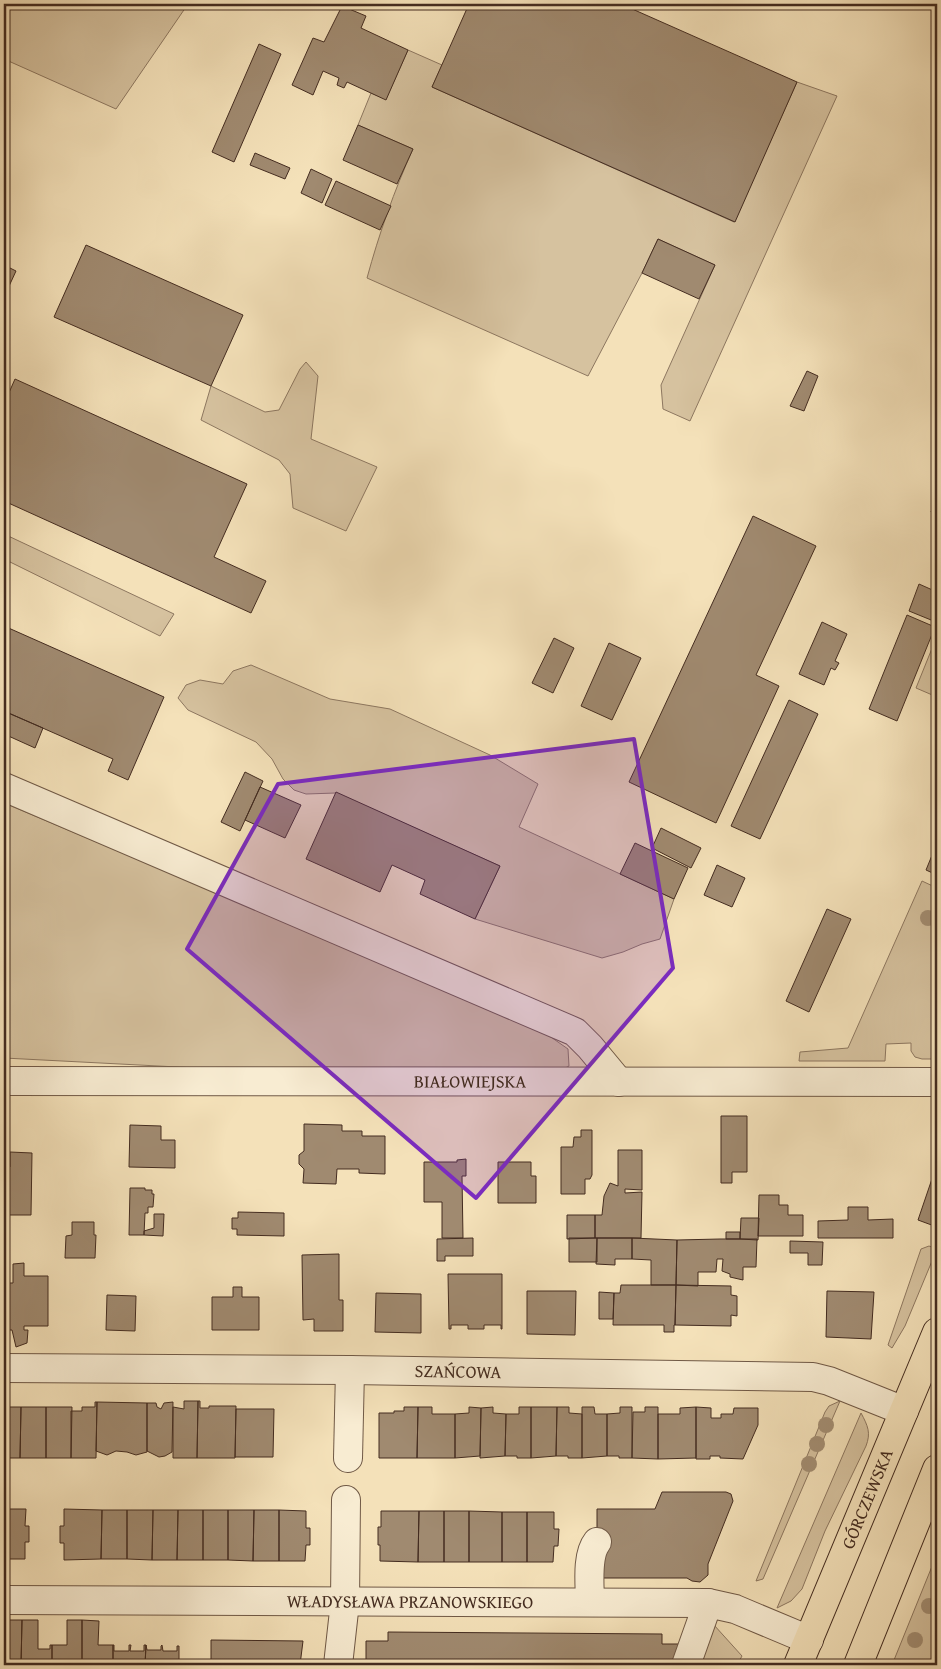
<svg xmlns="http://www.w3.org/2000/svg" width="941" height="1669" font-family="'Gentium Book Plus',serif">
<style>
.green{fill:#d6c29f;stroke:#8d7760}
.building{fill:#a08a70;stroke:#442c20}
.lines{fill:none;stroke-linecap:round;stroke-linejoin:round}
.minor-casing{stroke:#705946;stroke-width:30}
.major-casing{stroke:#442c20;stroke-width:30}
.minor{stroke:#f8ecd2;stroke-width:28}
.major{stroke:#f4e1b9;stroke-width:28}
.tree{fill:#a38e73}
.marked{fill:#7b2cbf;fill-opacity:0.2;stroke:#7b2cbf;stroke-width:4;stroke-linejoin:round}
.labels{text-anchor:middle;stroke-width:4.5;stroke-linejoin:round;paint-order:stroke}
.street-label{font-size:18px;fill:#442c20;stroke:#f8ecd2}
</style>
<rect width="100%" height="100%" fill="#f4e1b9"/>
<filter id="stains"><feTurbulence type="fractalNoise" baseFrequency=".004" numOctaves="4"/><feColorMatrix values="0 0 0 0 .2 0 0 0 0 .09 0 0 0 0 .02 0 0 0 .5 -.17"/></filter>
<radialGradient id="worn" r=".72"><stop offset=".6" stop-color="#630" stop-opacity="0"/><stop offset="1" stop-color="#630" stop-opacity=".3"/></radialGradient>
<path class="green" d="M 4,4 L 188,4 L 116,109 L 4,59 Z
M 408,50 L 442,65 L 432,87 L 734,222 L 797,82 L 837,96 L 690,421 L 663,409 L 661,385 L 715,265 L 658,239 L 642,273 L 588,376 L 367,278 C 379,234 394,191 413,149 L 358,125 L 371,93 L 386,99 Z
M 306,362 L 318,376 L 311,439 L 377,467 L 346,531 L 293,508 L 290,474 L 279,460 L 201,420 L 211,386 L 265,412 L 279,410 L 300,369 Z
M 4,534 L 174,614 L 160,636 L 4,559 Z
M 937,636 L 937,697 L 916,688 Z
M 251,665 L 330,699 L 390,709 L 490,755 L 538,784 L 519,827 L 674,899 L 660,939 L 642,944 L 623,952 L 602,958 L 475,919 L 500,866 L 336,793 L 306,794 L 294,790 L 283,779 L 272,759 L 256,742 L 188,710 L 178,698 L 186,685 L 200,680 L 223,684 L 233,671 Z
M 4,803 L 538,1028 L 568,1049 L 569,1066 L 556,1073 L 255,1071 L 4,1058 Z
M 922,881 L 937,888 L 937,1059 L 922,1059 L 915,1057 L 911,1051 L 911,1043 L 886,1044 L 885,1061 L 799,1061 L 800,1052 L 848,1048 Z
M 929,1246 L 937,1249 L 905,1326 L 892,1348 L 888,1345 L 921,1249 Z
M 840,1401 L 763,1579 L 756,1581 L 825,1412 L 829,1406 Z
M 861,1413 C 868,1426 871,1433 866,1446 L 825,1531 L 802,1589 L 791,1601 L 777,1608 Z
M 937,1554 L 937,1665 L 892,1665 Z
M 714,1625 L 742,1656 L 737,1665 L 698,1665 Z"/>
<path class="building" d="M 469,4 L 621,4 L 797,82 L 735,222 L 432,87 Z
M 342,6 L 366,16 L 361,28 L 408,50 L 386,100 L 347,82 L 344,88 L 337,85 L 339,78 L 323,71 L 313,95 L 292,85 L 313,38 L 324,42 Z
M 259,44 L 281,54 L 234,162 L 212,152 Z
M 358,125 L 413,149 L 397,184 L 343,160 Z
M 255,153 L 290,168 L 285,179 L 250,165 Z
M 311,169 L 332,179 L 322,203 L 301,193 Z
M 336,181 L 391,206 L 380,230 L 325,205 Z
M 658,239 L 715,265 L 699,299 L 642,273 Z
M 86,245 L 243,315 L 211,386 L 54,317 Z
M 4,265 L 16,271 L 4,297 Z
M 807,371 L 818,376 L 804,411 L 790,406 Z
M 15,379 L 247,484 L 214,557 L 266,581 L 251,613 L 4,501 L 4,404 Z
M 937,497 L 937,515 L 931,512 Z
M 753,516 L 816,546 L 756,675 L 779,686 L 716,823 L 629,782 Z
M 919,584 L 937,592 L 937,618 L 936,622 L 909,611 Z
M 907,615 L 935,627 L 897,721 L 869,709 Z
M 822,622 L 847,634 L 835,661 L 839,663 L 835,670 L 831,668 L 824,685 L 799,674 Z
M 4,626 L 164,697 L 128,780 L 108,771 L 113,759 L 4,711 Z
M 554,638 L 574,648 L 553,693 L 532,683 Z
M 609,643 L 641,658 L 612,720 L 581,706 Z
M 789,700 L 818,714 L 760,839 L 731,826 Z
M 6,712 L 43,728 L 35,748 L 4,734 L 4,718 Z
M 245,772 L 263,781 L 240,831 L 221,822 Z
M 260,787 L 301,805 L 285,838 L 245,820 Z
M 336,792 L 500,866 L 475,919 L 420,894 L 425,880 L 392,865 L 380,892 L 306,859 Z
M 661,828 L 701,848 L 691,868 L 652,848 Z
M 635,843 L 688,868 L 674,899 L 620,874 Z
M 937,843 L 937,875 L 926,870 Z
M 717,865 L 745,878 L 732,907 L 704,895 Z
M 827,909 L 851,919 L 809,1012 L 786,1001 Z
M 721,1116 L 747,1116 L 747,1172 L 732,1172 L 732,1183 L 721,1183 Z
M 304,1124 L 342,1125 L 342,1131 L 362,1131 L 362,1136 L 385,1136 L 385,1174 L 359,1173 L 359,1169 L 337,1169 L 336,1184 L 303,1183 L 304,1169 L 299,1164 L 299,1155 L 304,1151 Z
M 130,1125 L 161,1126 L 161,1140 L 175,1140 L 175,1168 L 129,1167 Z
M 581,1130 L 592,1130 L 592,1175 L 590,1179 L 585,1179 L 585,1194 L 561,1194 L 561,1147 L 573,1147 L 574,1137 L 581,1137 Z
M 618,1150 L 642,1150 L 642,1190 L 625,1189 L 625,1193 L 642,1192 L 641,1238 L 595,1238 L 595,1215 L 602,1215 L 604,1196 L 610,1183 L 618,1186 Z
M 10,1152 L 32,1153 L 31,1215 L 4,1215 L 4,1167 L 10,1167 Z
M 466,1159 L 466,1176 L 462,1176 L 463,1238 L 442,1238 L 442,1202 L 424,1202 L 424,1162 L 457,1162 L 457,1160 Z
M 498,1162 L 531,1162 L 531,1176 L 536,1176 L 536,1203 L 498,1203 Z
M 935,1170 L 937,1170 L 937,1227 L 918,1220 Z
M 130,1188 L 145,1188 L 145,1190 L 152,1190 L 152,1194 L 154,1194 L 153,1207 L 148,1207 L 148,1213 L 145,1213 L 144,1235 L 129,1235 Z
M 759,1195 L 779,1195 L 779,1205 L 788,1205 L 788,1215 L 803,1215 L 803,1236 L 758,1236 Z
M 848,1207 L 868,1207 L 868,1220 L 893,1219 L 893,1238 L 818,1238 L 818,1221 L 848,1220 Z
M 238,1212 L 284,1213 L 284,1236 L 237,1235 L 237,1229 L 232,1229 L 232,1218 L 238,1218 Z
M 154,1214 L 164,1214 L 163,1236 L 144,1235 L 144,1231 L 154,1228 Z
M 567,1215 L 595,1215 L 595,1238 L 567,1239 Z
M 741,1218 L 759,1218 L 758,1240 L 740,1239 Z
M 72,1222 L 94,1222 L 94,1235 L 96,1235 L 95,1258 L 65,1258 L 66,1236 L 72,1235 Z
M 726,1232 L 740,1232 L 740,1239 L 726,1239 Z
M 473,1238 L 473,1256 L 445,1256 L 445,1261 L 437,1261 L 437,1239 Z
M 569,1238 L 597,1238 L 597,1262 L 569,1262 Z
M 597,1238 L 632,1238 L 632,1259 L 615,1259 L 615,1265 L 596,1264 Z
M 632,1238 L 677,1240 L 676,1285 L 651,1285 L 651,1260 L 632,1259 Z
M 720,1239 L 757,1239 L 756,1267 L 743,1267 L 743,1280 L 730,1277 L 730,1274 L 722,1271 L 723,1259 L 717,1259 L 716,1272 L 698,1272 L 698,1286 L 676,1285 L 677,1240 Z
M 790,1241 L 823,1242 L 822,1265 L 808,1265 L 808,1253 L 790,1253 Z
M 339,1254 L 339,1300 L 343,1300 L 343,1331 L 314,1331 L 314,1319 L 303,1320 L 302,1255 Z
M 24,1263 L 24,1276 L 48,1276 L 48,1326 L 24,1326 L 24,1330 L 28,1330 L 27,1343 L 16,1347 L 12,1330 L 4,1330 L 4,1283 L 13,1283 L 13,1264 Z
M 448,1274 L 502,1274 L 502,1329 L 501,1329 L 501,1325 L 484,1325 L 484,1329 L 468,1329 L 468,1325 L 451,1325 L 451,1329 L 449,1329 Z
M 621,1285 L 676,1285 L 675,1325 L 674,1325 L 674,1332 L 664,1332 L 664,1325 L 613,1325 L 614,1293 L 620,1293 Z
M 676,1285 L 731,1286 L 731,1295 L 737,1296 L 737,1316 L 731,1315 L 731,1326 L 675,1325 Z
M 233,1287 L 242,1287 L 242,1297 L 259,1297 L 259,1330 L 212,1330 L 212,1297 L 233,1297 Z
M 527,1291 L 576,1291 L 575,1335 L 527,1334 Z
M 827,1291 L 874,1292 L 871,1339 L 826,1337 Z
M 599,1292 L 614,1293 L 613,1319 L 599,1319 Z
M 376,1293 L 421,1294 L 421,1333 L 375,1332 Z
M 107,1295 L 136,1296 L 135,1331 L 106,1330 Z
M 184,1401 L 198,1401 L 197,1458 L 173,1458 L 173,1407 L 184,1409 Z
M 198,1401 L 200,1401 L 200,1408 L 209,1408 L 209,1406 L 236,1406 L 235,1458 L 197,1458 Z
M 95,1402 L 97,1402 L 96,1458 L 71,1458 L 71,1411 L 82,1411 L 82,1407 L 95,1407 Z
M 97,1402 L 147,1403 L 147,1452 L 136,1455 L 127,1452 L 116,1451 L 107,1455 L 96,1451 Z
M 173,1402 L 172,1452 L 165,1456 L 159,1457 L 147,1451 L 147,1403 L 156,1403 L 157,1407 L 161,1409 L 164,1403 Z
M 4,1407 L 21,1407 L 20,1458 L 4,1458 Z
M 21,1407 L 46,1407 L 46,1458 L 20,1458 Z
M 46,1407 L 72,1407 L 71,1458 L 46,1458 Z
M 404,1407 L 418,1407 L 417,1458 L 379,1458 L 379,1413 L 394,1413 L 394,1411 L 404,1411 Z
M 418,1407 L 432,1407 L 432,1414 L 455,1414 L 455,1458 L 417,1458 Z
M 469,1407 L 481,1408 L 480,1456 L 455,1458 L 455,1414 L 469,1413 Z
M 493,1407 L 493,1413 L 506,1414 L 505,1456 L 480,1458 L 481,1408 Z
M 519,1407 L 531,1407 L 531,1458 L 517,1458 L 517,1456 L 505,1456 L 506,1414 L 519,1414 Z
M 531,1407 L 557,1407 L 556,1456 L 531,1458 Z
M 557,1407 L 569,1407 L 569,1413 L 582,1414 L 582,1458 L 568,1458 L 568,1456 L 556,1456 Z
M 582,1407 L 594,1407 L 595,1414 L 607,1414 L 607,1456 L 582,1458 Z
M 620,1407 L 632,1407 L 632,1458 L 619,1458 L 619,1456 L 607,1456 L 607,1414 L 620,1413 Z
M 645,1407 L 658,1407 L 658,1459 L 632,1458 L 633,1412 L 645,1412 Z
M 696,1407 L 696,1458 L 658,1459 L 658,1414 L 680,1414 L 680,1408 Z
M 696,1407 L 711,1408 L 711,1418 L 721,1418 L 721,1414 L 733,1414 L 734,1408 L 758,1408 L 758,1425 L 743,1459 L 720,1458 L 720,1456 L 710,1456 L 710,1459 L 696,1459 Z
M 236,1409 L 274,1409 L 273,1457 L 235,1457 Z
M 662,1492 L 726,1492 L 731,1494 L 733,1501 L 708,1564 L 708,1575 L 700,1582 L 692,1581 L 687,1578 L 597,1578 L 597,1509 L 655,1509 Z
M 4,1509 L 26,1509 L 25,1526 L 29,1526 L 29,1542 L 25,1542 L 25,1559 L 4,1559 Z
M 64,1509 L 102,1510 L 101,1559 L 64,1560 L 64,1543 L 60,1543 L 60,1526 L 64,1526 Z
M 102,1510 L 127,1510 L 127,1559 L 101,1559 Z
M 127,1510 L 153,1510 L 152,1560 L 127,1559 Z
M 153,1510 L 178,1510 L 177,1560 L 152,1560 Z
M 178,1510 L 203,1510 L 203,1560 L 177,1560 Z
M 203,1510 L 228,1510 L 228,1560 L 203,1560 Z
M 228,1510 L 254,1510 L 253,1561 L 228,1560 Z
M 254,1510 L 279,1510 L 279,1561 L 253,1561 Z
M 279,1510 L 306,1511 L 306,1528 L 310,1528 L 310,1545 L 306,1545 L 305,1561 L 279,1561 Z
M 381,1511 L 419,1511 L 418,1562 L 380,1561 L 380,1545 L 378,1545 L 378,1527 L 381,1527 Z
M 419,1511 L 444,1511 L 444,1562 L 418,1562 Z
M 444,1511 L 469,1511 L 469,1562 L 444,1562 Z
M 469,1511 L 502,1512 L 502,1562 L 469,1562 Z
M 502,1512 L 527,1512 L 527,1562 L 502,1562 Z
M 527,1512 L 554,1512 L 554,1529 L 559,1529 L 558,1546 L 554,1546 L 553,1562 L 527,1562 Z
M 6,1620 L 22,1620 L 21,1665 L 4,1665 Z
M 22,1620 L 38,1620 L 38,1649 L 50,1649 L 50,1645 L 52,1645 L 52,1665 L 21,1665 Z
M 67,1620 L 82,1620 L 82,1665 L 52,1665 L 52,1645 L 67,1645 Z
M 82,1620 L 99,1621 L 98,1645 L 113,1645 L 113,1665 L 82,1665 Z
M 388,1632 L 662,1634 L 662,1644 L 682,1644 L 674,1665 L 366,1665 L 366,1641 L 388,1641 Z
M 211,1640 L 303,1641 L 300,1665 L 216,1665 L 216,1664 L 211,1664 Z
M 113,1645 L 114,1645 L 114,1651 L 129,1651 L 129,1645 L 131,1645 L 130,1651 L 144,1651 L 144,1645 L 146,1645 L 145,1665 L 113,1665 Z
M 146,1645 L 147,1650 L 161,1650 L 161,1646 L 162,1645 L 163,1651 L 177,1651 L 177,1646 L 179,1646 L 179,1665 L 145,1665 Z"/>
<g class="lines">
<defs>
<g id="minor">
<path d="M 4,787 L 575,1032 L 590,1047 L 619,1082"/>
<path id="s1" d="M 4,1081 L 937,1082"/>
<path id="s2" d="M 4,1368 L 350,1370 L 813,1377 L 829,1381 L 904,1411"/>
<path d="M 348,1458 L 350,1370"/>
<path id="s3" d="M 4,1600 L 708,1603 L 735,1609 L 809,1640"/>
<path d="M 590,1602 C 590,1586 586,1556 597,1542"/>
<path d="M 338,1665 L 345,1602 L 346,1500"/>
<path d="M 686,1665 L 708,1603"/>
</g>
<g id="major">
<path id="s4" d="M 798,1665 L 937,1332"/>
<path d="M 858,1665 L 937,1469"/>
</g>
</defs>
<use href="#minor" class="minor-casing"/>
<use href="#major" class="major-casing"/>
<use href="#minor" class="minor"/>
<use href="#major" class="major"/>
</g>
<g class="tree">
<circle cx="928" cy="918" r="8"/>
<circle cx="826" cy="1425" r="8"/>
<circle cx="817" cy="1444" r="8"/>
<circle cx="809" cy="1464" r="8"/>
<circle cx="929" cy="1606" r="8"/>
<circle cx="915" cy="1640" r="8"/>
</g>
<path class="marked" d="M 634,739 L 673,968 L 476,1198 L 187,949 L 278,784 Z"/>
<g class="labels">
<g class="street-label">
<text dy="6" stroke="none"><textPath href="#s1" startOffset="466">BIAŁOWIEJSKA</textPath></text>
<text dy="6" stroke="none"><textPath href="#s2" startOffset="454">SZAŃCOWA</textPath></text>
<text dy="6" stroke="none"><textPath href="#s4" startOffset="180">GÓRCZEWSKA</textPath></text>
<text dy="6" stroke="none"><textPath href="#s3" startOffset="406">WŁADYSŁAWA PRZANOWSKIEGO</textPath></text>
</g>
</g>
<rect width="941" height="1669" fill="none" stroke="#f4e1b9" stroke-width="20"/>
<rect x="5" y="5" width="931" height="1659" fill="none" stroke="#442c20" stroke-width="2.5"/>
<rect x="10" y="10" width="921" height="1649" fill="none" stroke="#442c20"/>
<rect width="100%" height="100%" filter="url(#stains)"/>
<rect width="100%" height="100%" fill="url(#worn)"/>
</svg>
